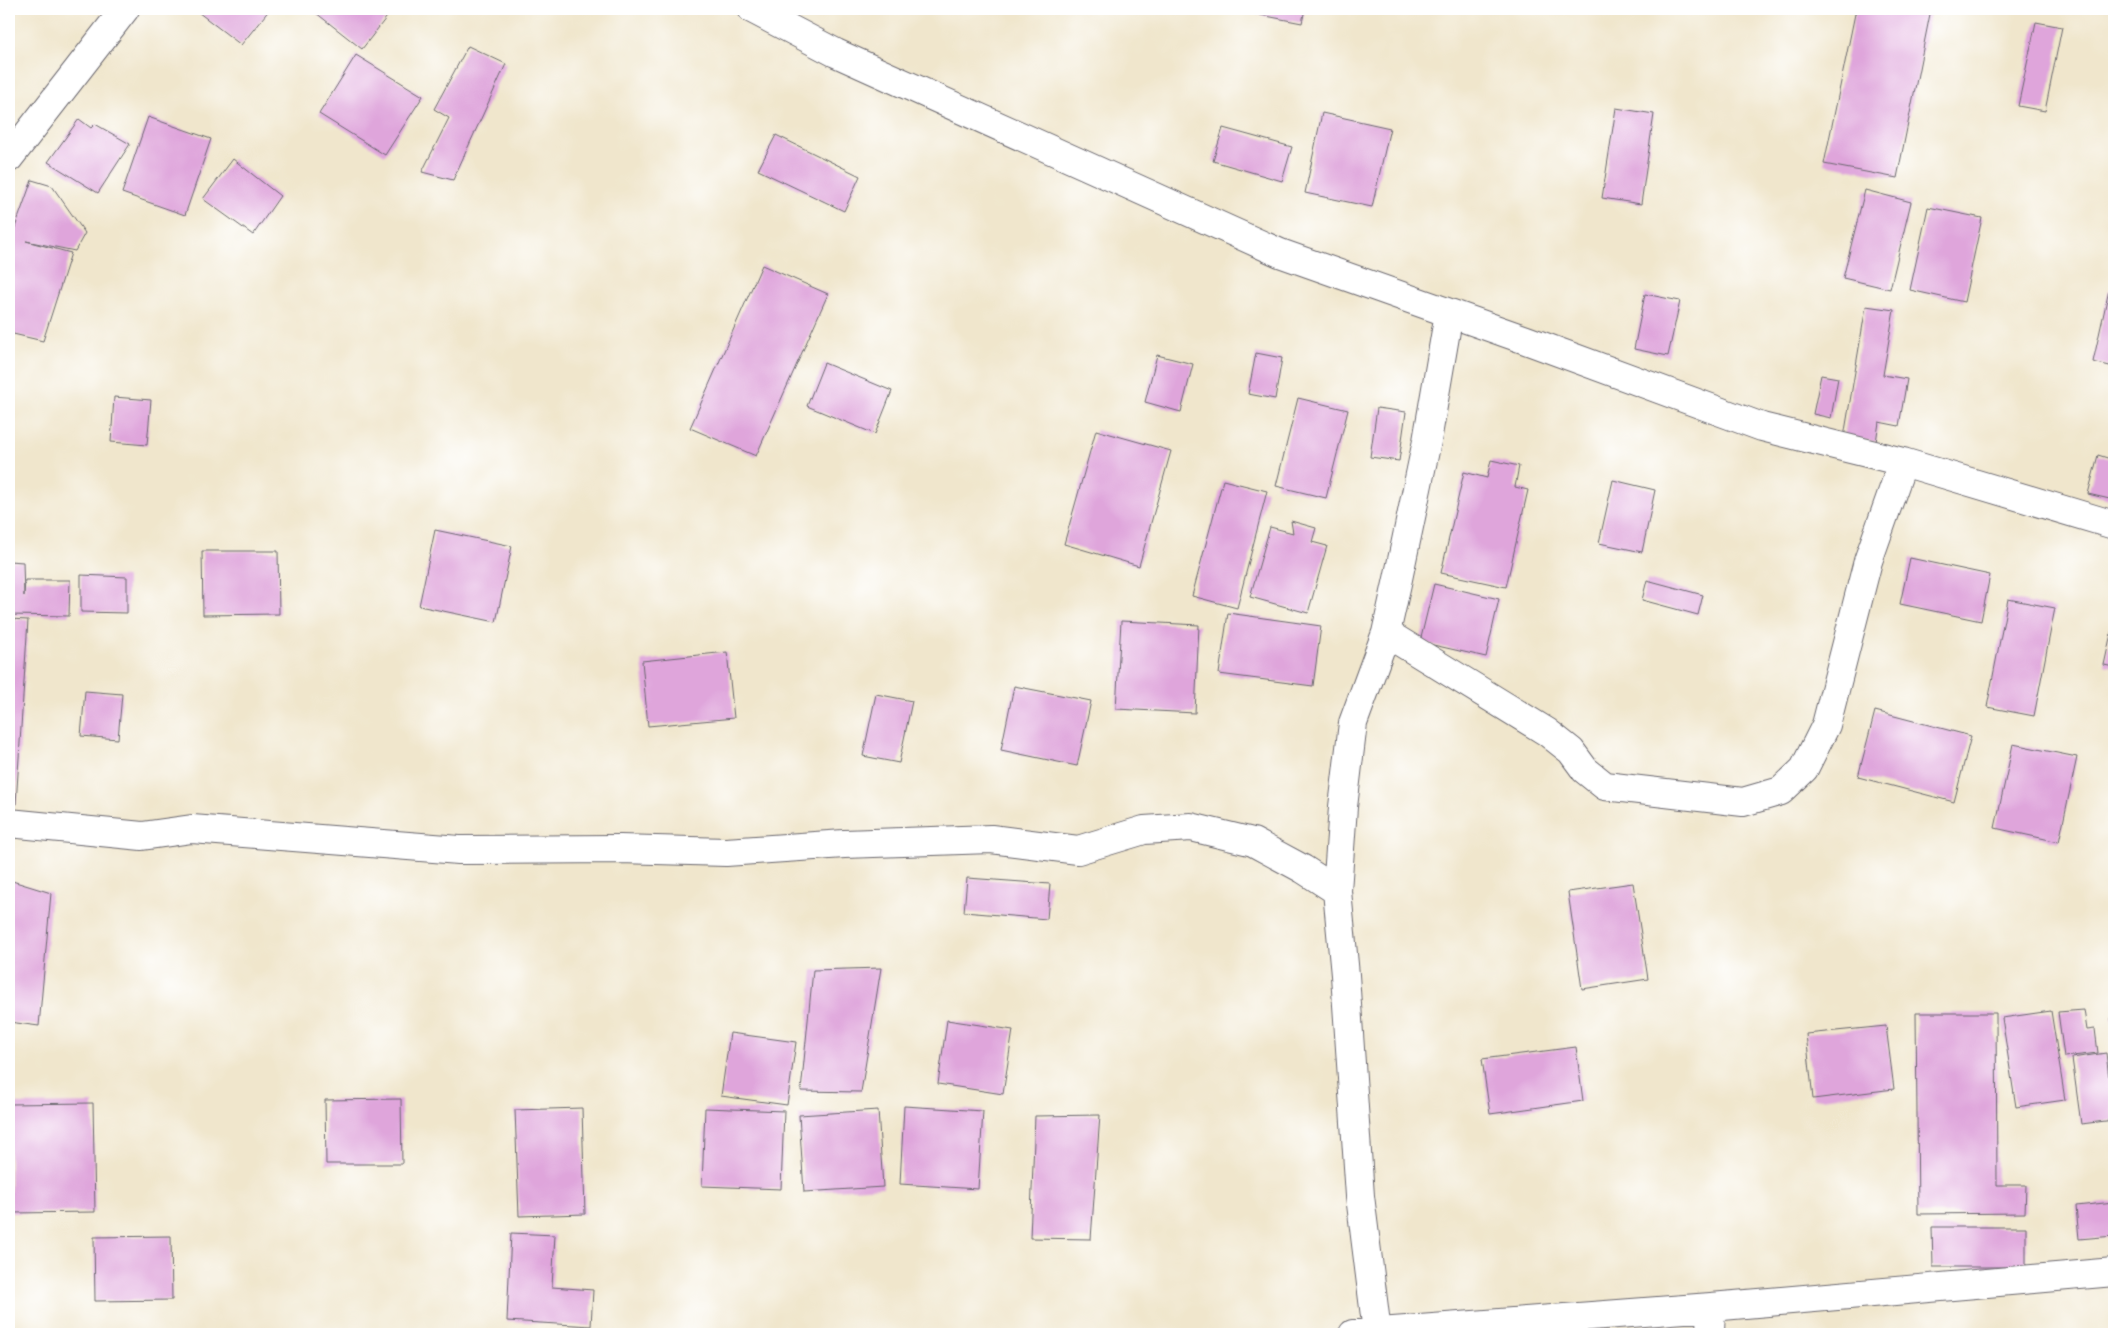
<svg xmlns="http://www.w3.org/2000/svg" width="2123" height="1343" font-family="Mali,sans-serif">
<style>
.building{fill:#dfa5db}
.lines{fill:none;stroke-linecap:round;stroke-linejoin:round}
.minor-casing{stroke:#6a676e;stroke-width:30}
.minor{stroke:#fff;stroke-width:28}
</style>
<rect width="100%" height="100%" fill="#fff"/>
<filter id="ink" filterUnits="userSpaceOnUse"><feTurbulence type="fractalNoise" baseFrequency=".02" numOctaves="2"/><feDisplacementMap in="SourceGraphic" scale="10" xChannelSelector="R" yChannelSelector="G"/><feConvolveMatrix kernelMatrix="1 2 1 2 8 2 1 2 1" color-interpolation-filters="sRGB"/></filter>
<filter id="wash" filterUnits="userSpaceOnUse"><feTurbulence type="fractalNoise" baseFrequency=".0096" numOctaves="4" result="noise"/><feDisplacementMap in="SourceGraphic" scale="20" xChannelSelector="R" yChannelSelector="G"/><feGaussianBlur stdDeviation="1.12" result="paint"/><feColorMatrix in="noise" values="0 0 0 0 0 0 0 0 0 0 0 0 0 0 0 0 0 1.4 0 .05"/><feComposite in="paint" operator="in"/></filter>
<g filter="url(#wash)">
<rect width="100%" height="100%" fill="#f0e6cc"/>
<g id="blocks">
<path class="building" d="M 194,9 L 270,9 L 241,45 Z
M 311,9 L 393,9 L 362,49 Z
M 1230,9 L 1305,9 L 1302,23 Z
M 1856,9 L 1931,9 L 1897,178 L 1824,164 Z
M 2036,22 L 2062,27 L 2045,111 L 2018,106 Z
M 9,43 L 14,47 L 9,53 Z
M 468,46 L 506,64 L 453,180 L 422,172 L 449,118 L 434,109 Z
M 356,55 L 423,96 L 385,155 L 319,114 Z
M 1616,108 L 1654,114 L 1641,204 L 1602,198 Z
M 1322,113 L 1390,128 L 1372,207 L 1305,193 Z
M 148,117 L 211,139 L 185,215 L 122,193 Z
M 79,119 L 91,128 L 95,124 L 130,144 L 98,193 L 48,162 Z
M 1223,128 L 1292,147 L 1282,181 L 1213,161 Z
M 776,135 L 860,176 L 844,211 L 758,170 Z
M 233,159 L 280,196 L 253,235 L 203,199 Z
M 32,180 L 52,186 L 85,233 L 75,251 L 26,241 L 71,253 L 43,341 L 9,333 L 9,244 Z
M 1865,190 L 1911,202 L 1890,289 L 1843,278 Z
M 1928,207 L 1982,218 L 1964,302 L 1910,290 Z
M 762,265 L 828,294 L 756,456 L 690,428 Z
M 2109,290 L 2114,291 L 2114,367 L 2093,362 Z
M 1645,294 L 1680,301 L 1668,356 L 1634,349 Z
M 1866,306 L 1894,310 L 1883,375 L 1907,379 L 1899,426 L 1879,422 L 1876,442 L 1844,437 Z
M 1256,353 L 1282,358 L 1275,399 L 1248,394 Z
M 1157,355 L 1193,364 L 1181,412 L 1145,402 Z
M 824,363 L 892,391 L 875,434 L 807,406 Z
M 1821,375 L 1838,378 L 1831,418 L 1813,414 Z
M 114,397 L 151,400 L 147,445 L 111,442 Z
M 1298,398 L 1348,410 L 1326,498 L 1276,486 Z
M 1377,408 L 1406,412 L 1399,461 L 1370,457 Z
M 1096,430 L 1171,451 L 1139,566 L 1064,544 Z
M 2098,455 L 2114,460 L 2114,500 L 2088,494 Z
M 1491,460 L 1519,466 L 1515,487 L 1528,490 L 1506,587 L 1441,573 L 1464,472 L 1487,478 Z
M 1223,480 L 1267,491 L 1237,608 L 1192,596 Z
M 1613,480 L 1655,490 L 1642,552 L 1599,543 Z
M 1291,521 L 1316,528 L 1312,542 L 1327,546 L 1308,613 L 1250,597 L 1270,527 L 1293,533 Z
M 435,530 L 512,546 L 496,622 L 419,606 Z
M 202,551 L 278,551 L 279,614 L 203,615 Z
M 1910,558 L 1990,575 L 1981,621 L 1900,604 Z
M 9,561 L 23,562 L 24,596 L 25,580 L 70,580 L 69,616 L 9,615 Z
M 81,575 L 127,577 L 127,613 L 81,612 Z
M 1647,580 L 1703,595 L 1698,615 L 1642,600 Z
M 1434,584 L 1499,599 L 1486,657 L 1420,642 Z
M 2008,599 L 2055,608 L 2034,716 L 1987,707 Z
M 1228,613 L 1321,626 L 1313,686 L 1219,674 Z
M 9,619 L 28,620 L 16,804 L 9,804 Z
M 1121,621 L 1199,625 L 1195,713 L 1116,709 Z
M 2113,624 L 2114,624 L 2114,667 L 2104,665 Z
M 727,652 L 734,718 L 648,726 L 642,661 Z
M 1014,686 L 1091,701 L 1077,766 L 1001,750 Z
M 85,691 L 122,694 L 118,739 L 81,736 Z
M 876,694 L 912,701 L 899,763 L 863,756 Z
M 1875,711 L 1971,736 L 1954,802 L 1858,777 Z
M 2013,744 L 2077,757 L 2059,842 L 1995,828 Z
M 967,878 L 1050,884 L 1047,919 L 964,912 Z
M 9,880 L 51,893 L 39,1026 L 9,1022 Z
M 1633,883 L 1648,979 L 1582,989 L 1568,892 Z
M 881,968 L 861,1092 L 801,1091 L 813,970 Z
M 2084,1010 L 2087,1030 L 2095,1029 L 2098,1053 L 2064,1057 L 2058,1012 Z
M 2051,1011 L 2065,1100 L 2016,1107 L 2002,1018 Z
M 1916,1013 L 1996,1013 L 1997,1185 L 2026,1185 L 2025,1213 L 1918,1214 Z
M 2114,1017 L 2114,1031 L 2113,1032 L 2111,1018 Z
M 947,1020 L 1013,1030 L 1003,1094 L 938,1084 Z
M 1886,1026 L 1894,1089 L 1813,1099 L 1806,1034 Z
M 730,1033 L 796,1042 L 787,1105 L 721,1096 Z
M 1576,1047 L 1583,1101 L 1490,1114 L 1482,1059 Z
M 2106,1053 L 2114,1120 L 2081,1124 L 2072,1058 Z
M 401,1099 L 402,1164 L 326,1164 L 325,1100 Z
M 93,1103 L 95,1212 L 11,1213 L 9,1104 Z
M 904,1106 L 983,1111 L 978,1189 L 900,1184 Z
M 582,1108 L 585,1214 L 519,1216 L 515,1110 Z
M 705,1108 L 784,1111 L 781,1189 L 702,1186 Z
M 878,1110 L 883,1187 L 804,1192 L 799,1115 Z
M 1100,1115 L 1091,1239 L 1030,1238 L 1035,1116 Z
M 2114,1202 L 2114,1236 L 2079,1239 L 2076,1206 Z
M 1932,1227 L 2026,1227 L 2026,1267 L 1933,1267 Z
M 511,1233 L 555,1235 L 552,1287 L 593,1290 L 591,1326 L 507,1321 Z
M 171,1236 L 172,1300 L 95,1301 L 94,1237 Z"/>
</g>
</g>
<g filter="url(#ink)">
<use href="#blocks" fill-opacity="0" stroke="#6a676e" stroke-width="1"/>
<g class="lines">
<defs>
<path id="minor" d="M 752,9 L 836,53 L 1280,253 L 1526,340 L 1762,427 L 1903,462 L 2114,525
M 9,158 L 125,9
M 1386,633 L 1547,732 L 1571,751 L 1585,770 L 1605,786 L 1743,802 L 1781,791 L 1804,769 L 1826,725 L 1868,561 L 1903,462
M 9,823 L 142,836 L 192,829 L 459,850 L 620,849 L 726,852 L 844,844 L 991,839 L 1078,850 L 1144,830 L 1191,827 L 1253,842 L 1303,869 L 1337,891
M 1377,1332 L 1360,1196 L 1345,975 L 1337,891 L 1343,807 L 1353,723 L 1386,633 L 1398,579 L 1427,441 L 1449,313
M 1353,1334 L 1711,1307 L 2114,1272
M 1710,1334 L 1711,1307"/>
</defs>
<use href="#minor" class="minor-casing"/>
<use href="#minor" class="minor"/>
</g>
</g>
<rect width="2123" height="1343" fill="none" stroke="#fff" stroke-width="30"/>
</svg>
